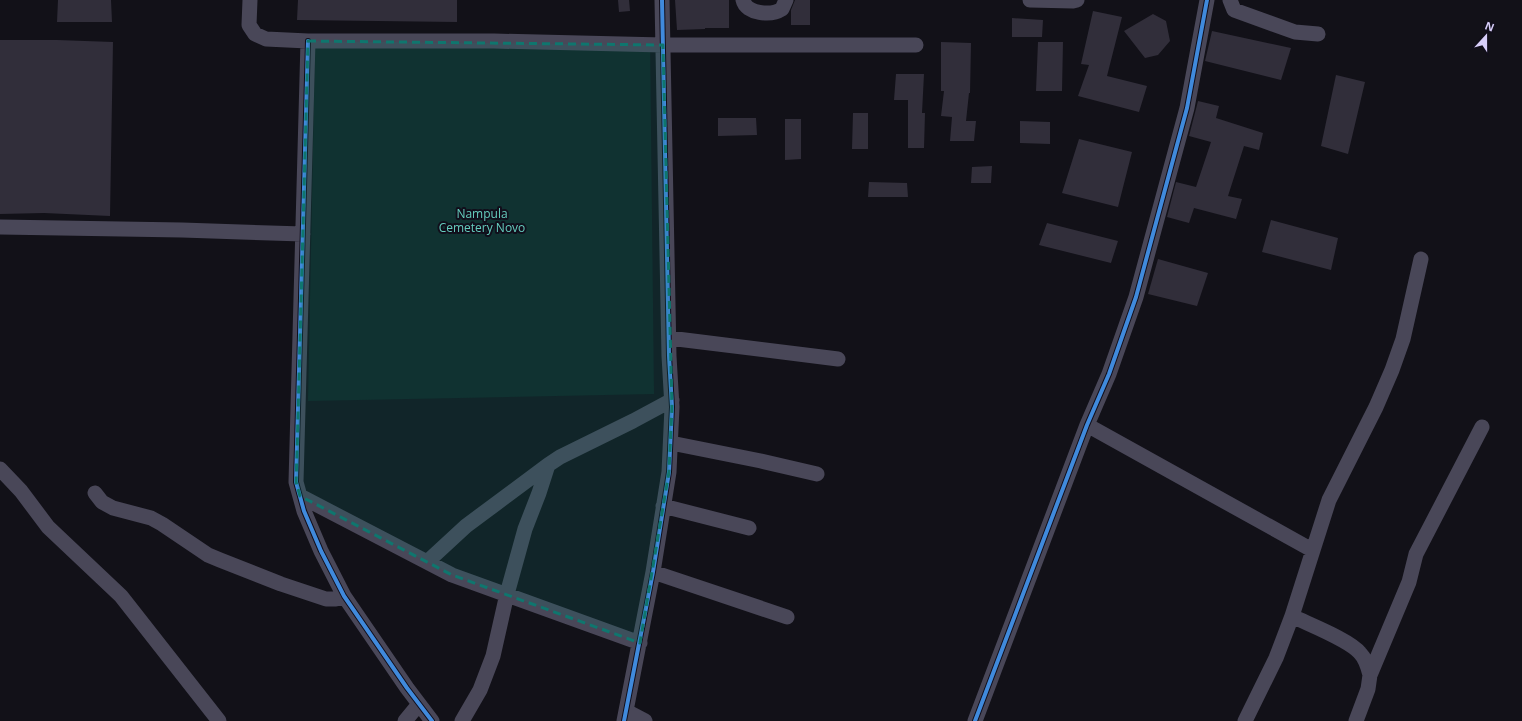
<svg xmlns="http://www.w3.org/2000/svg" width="1522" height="721" font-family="'Open Sans',sans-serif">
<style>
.green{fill:#112122}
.building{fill:#312e3a}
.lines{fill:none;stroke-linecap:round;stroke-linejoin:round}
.minor{stroke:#494758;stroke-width:15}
.cycleway-casing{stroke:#110e1b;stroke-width:6}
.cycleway{stroke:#408adc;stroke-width:4}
.marked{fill:#0f766e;fill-opacity:0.2;stroke:#0f766e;stroke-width:3;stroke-dasharray:8 5;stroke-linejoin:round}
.labels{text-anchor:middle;stroke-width:4;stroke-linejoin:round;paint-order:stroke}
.park-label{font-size:12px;fill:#65cdbe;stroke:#110e1b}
</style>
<rect width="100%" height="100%" fill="#121118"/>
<path class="green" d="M 650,39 L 654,394 L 308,401 L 315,48 Z"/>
<path class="building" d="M 58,0 L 111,0 L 112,22 L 57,22 Z
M 298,0 L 457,0 L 457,22 L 297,20 Z
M 618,0 L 629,0 L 630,11 L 619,12 Z
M 675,0 L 729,0 L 729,28 L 705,28 L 705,29 L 677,30 Z
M 795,0 L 810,0 L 810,25 L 791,25 L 791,10 Z
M 1093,11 L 1122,17 L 1107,76 L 1147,86 L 1139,112 L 1078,96 L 1089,65 L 1081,64 Z
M 1153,14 L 1166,21 L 1170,41 L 1158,55 L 1145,58 L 1124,31 Z
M 1012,18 L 1043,20 L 1042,37 L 1012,37 Z
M 1212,31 L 1291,48 L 1281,80 L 1205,61 Z
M 0,40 L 57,40 L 113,42 L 110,216 L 44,213 L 0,214 Z
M 941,42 L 971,43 L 970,93 L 969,93 L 966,121 L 976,121 L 974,141 L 950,141 L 952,117 L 941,116 L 944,91 L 941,91 Z
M 1038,42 L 1063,42 L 1062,91 L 1036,91 Z
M 896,74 L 924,74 L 922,113 L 925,113 L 924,148 L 908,148 L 908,100 L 894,100 Z
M 1336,75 L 1365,82 L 1348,154 L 1321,146 Z
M 1198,101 L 1219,106 L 1216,118 L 1263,133 L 1259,150 L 1244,146 L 1228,196 L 1242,199 L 1236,219 L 1194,208 L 1189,223 L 1167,217 L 1176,182 L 1196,187 L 1211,142 L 1189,136 Z
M 853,113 L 868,113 L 868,149 L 852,149 Z
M 718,118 L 756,118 L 757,135 L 718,136 Z
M 785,119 L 801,119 L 801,159 L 785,160 Z
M 1020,121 L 1050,122 L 1050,144 L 1020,143 Z
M 1079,139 L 1132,152 L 1118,207 L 1062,193 Z
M 992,166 L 991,183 L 971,183 L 972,167 Z
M 869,182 L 907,183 L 908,197 L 868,197 Z
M 1271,220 L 1338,238 L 1331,270 L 1262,252 Z
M 1047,223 L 1118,241 L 1111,263 L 1039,245 Z
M 1158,259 L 1208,273 L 1197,306 L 1148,294 Z"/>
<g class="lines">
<path class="minor" d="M 250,0 L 249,25 L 255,34 L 266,39 L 308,41 L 494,41 L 663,45 L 916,45
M 743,0 C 746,14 771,16 782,9 L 786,0
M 1030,0 L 1073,1 L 1077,0
M 1230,0 L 1234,10 L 1295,32 L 1318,34
M 308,41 L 296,482 L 304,511 L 321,551 L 344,596 L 407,688 L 432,721
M 0,227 L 182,230 L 303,234
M 669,338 L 838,359
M 1087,425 L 1312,550
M 671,443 L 761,461 L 817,474
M 0,469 L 21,491 L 48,527 L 121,596 L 219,721
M 95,493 L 102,502 L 113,508 L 151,518 L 162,524 L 208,555 L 220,560 L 281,584 L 326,599 L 336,599 L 344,596
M 300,496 L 452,575 L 640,643
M 663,506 L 749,528
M 427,562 L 466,526 L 548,465
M 653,572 L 787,617
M 1292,616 C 1308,624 1350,640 1360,653 C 1366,659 1368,667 1370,675
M 626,711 L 645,721
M 405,721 L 419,704
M 462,721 L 480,690 L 493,656 L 507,594 L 525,529 L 539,493 L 548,465 L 560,457 L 633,421 L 672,400
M 624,721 L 653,572 L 669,472 L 672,407 L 669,356 L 662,0
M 975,721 L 1087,425 L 1109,374 L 1136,297 L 1187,108 L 1207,0
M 1245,721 L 1276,658 L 1292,616 L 1329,500 L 1376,407 L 1392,370 L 1403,339 L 1421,259
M 1356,721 L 1368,689 L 1370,675 L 1409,582 L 1416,554 L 1482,427"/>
<defs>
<path id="cycleway" d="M 308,41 L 296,482 L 304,511 L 321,551 L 344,596 L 407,688 L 432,721
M 624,721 L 653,572 L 669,472 L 672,407 L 669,356 L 662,0
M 975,721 L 1087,425 L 1109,374 L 1136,297 L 1187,108 L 1207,0"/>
</defs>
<use href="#cycleway" class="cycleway-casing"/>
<use href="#cycleway" class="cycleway"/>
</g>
<path class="marked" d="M 308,41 L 663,45 L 672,407 L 669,472 L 640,643 L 452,575 L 300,496 L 296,482 L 297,453 Z"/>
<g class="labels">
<g class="park-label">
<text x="482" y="218">Nampula<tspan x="482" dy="14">Cemetery Novo</tspan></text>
</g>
</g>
<g transform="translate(1486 36) rotate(21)" stroke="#110e1b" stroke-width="3" paint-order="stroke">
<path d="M0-3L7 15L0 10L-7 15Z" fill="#d7cef8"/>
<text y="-6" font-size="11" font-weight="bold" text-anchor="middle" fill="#d7cef8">N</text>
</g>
</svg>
